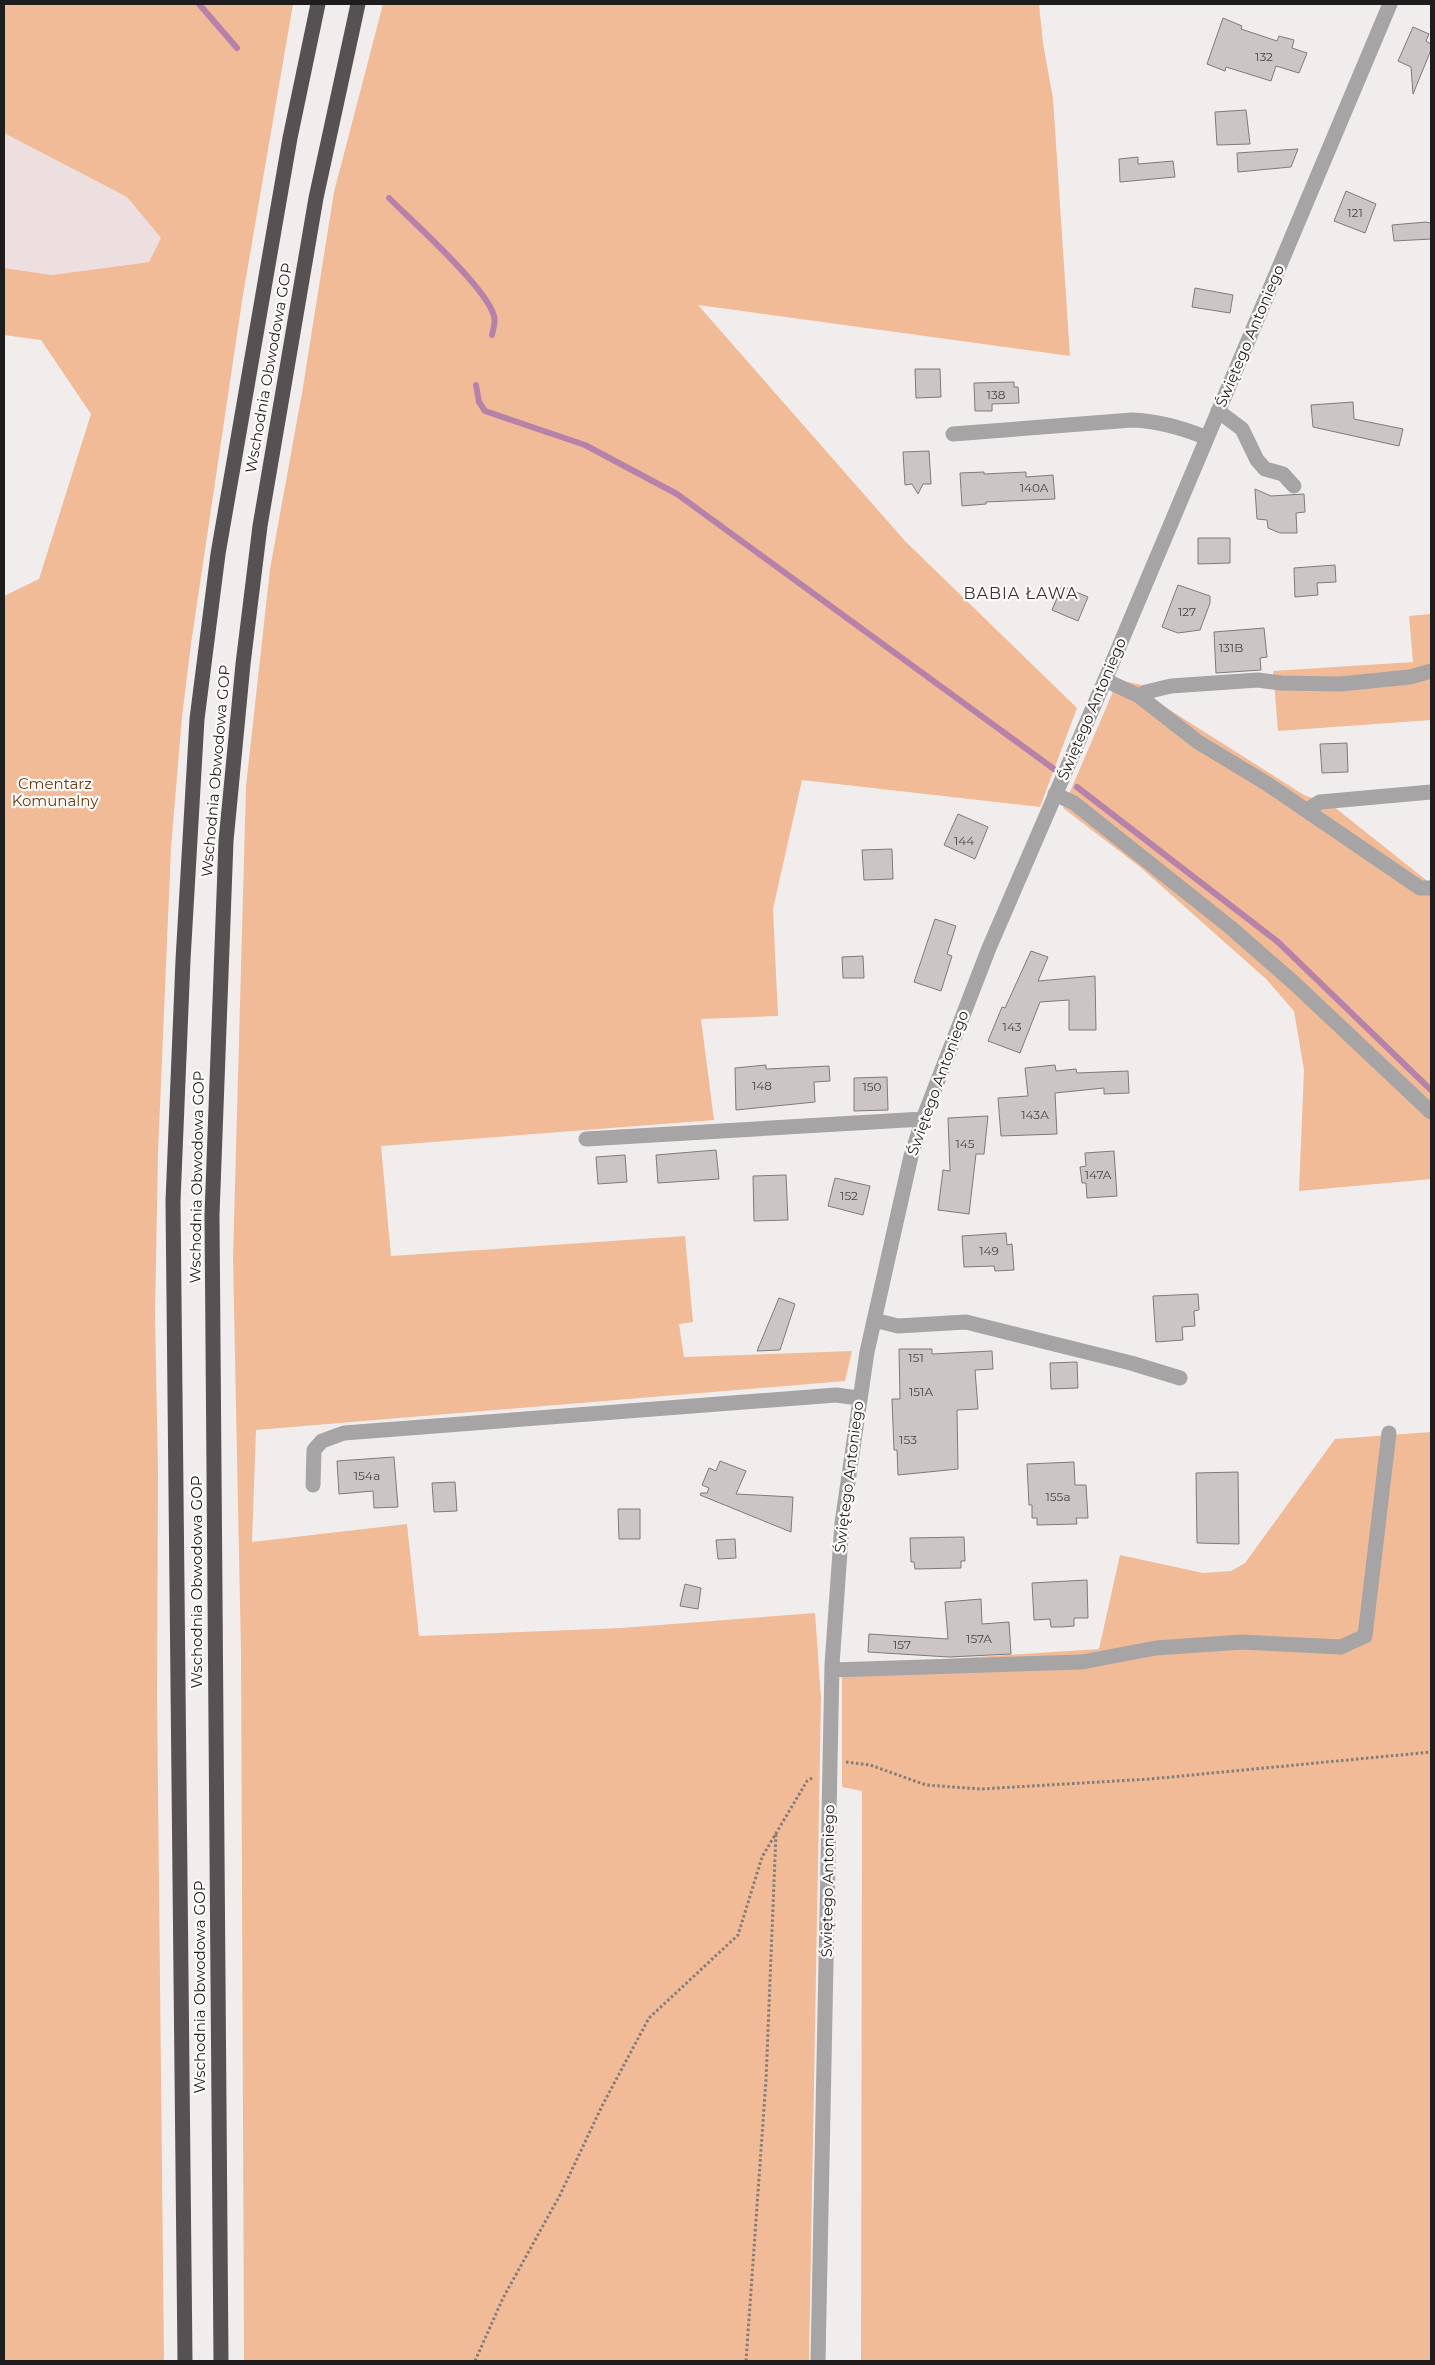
<svg xmlns="http://www.w3.org/2000/svg" width="1435" height="2365" font-family="Montserrat,sans-serif">
<style>
.built{fill:#eddfdf}
.green{fill:#f1bb97}
.lines{fill:none;stroke-linecap:round;stroke-linejoin:round}
.stream{stroke:#b682aa;stroke-width:6}
.building{fill:#cbc6c5;stroke:#807b7a}
.path{stroke:#817d7d;stroke-width:3;stroke-dasharray:2.5 2.5;stroke-linecap:butt}
.minor{stroke:#a6a4a5;stroke-width:15}
.highway{stroke:#565253;stroke-width:15}
.labels{text-anchor:middle;stroke-width:4.5;stroke-linejoin:round;paint-order:stroke}
.number-label{font-size:12px;fill:#494646}
.street-label{font-size:15px;fill:#1e1c1c;stroke:#fffbfb}
.park-label{font-size:15px;fill:#6d390d;stroke:#fffbfb}
.neighbourhood-label{font-size:16px;letter-spacing:1px;fill:#383434;stroke:#fffbfb}
</style>
<rect width="100%" height="100%" fill="#f2eded"/>
<path class="built" d="M 4,133 L 127,197 L 161,238 L 149,262 L 52,275 L 4,268 Z"/>
<path class="green" d="M 4,4 L 293,4 L 242,301 L 191,644 L 182,717 L 171,848 L 158,1153 L 155,1315 L 158,1471 L 157,1696 L 164,2361 L 4,2361 L 4,596 L 39,579 L 91,414 L 41,340 L 4,335 L 4,268 L 52,275 L 149,262 L 161,238 L 127,197 L 4,133 Z
M 383,4 L 1039,4 L 1043,43 L 1053,99 L 1070,356 L 698,305 L 905,541 L 1077,708 L 1040,807 L 802,780 L 773,909 L 778,1016 L 701,1019 L 714,1120 L 381,1146 L 391,1256 L 685,1236 L 693,1322 L 679,1324 L 684,1357 L 852,1351 L 845,1381 L 256,1430 L 252,1542 L 407,1524 L 419,1636 L 621,1628 L 815,1613 L 821,1698 L 809,2361 L 244,2361 L 241,1652 L 233,1258 L 246,786 L 270,569 L 302,393 L 334,192 Z
M 1431,614 L 1431,720 L 1278,731 L 1273,671 L 1413,662 L 1409,616 Z
M 1118,680 L 1142,685 L 1151,698 L 1304,795 L 1333,806 L 1431,884 L 1431,1179 L 1299,1191 L 1304,1070 L 1294,1011 L 1266,979 L 1140,867 L 1063,808 Z
M 1431,1432 L 1431,2361 L 861,2361 L 862,1791 L 842,1787 L 842,1666 L 1099,1649 L 1120,1555 L 1203,1573 L 1231,1571 L 1245,1563 L 1335,1439 Z"/>
<g class="lines">
<path class="stream" d="M 199,4 L 237,48
M 389,198 C 413,222 486,287 494,316 C 496,323 493,329 492,335
M 476,385 L 479,402 L 485,411 L 585,445 L 677,494 L 1054,769
M 1077,787 L 1278,942 L 1431,1090"/>
</g>
<path class="building" d="M 1223,18 L 1242,26 L 1241,29 L 1277,41 L 1279,36 L 1294,40 L 1292,48 L 1307,53 L 1299,73 L 1276,66 L 1271,81 L 1226,67 L 1225,71 L 1207,64 Z
M 1413,27 L 1429,34 L 1426,41 L 1431,44 L 1431,50 L 1413,94 L 1411,67 L 1398,61 Z
M 1246,110 L 1250,144 L 1217,145 L 1215,112 Z
M 1298,149 L 1291,167 L 1238,172 L 1237,153 Z
M 1138,157 L 1138,164 L 1173,161 L 1175,177 L 1120,182 L 1119,159 Z
M 1346,191 L 1376,204 L 1365,233 L 1334,221 Z
M 1426,222 L 1431,223 L 1431,239 L 1394,241 L 1392,225 Z
M 1195,288 L 1233,295 L 1230,313 L 1192,307 Z
M 915,369 L 940,369 L 941,397 L 916,398 Z
M 1014,382 L 1014,387 L 1018,387 L 1019,403 L 992,404 L 992,411 L 975,411 L 974,383 Z
M 1353,402 L 1354,419 L 1403,429 L 1399,446 L 1313,427 L 1311,405 Z
M 929,451 L 931,484 L 923,484 L 918,494 L 912,484 L 905,485 L 903,452 Z
M 984,472 L 984,474 L 1026,472 L 1026,477 L 1053,475 L 1055,499 L 986,502 L 986,504 L 962,506 L 960,473 Z
M 1255,489 L 1271,496 L 1304,494 L 1305,512 L 1296,513 L 1297,533 L 1280,533 L 1268,528 L 1267,520 L 1257,519 Z
M 1198,538 L 1230,538 L 1230,563 L 1198,564 Z
M 1335,565 L 1336,582 L 1317,583 L 1318,595 L 1295,597 L 1294,568 Z
M 1178,585 L 1210,596 L 1210,603 L 1200,630 L 1178,633 L 1162,627 Z
M 1062,586 L 1088,597 L 1078,621 L 1052,610 Z
M 1264,628 L 1267,657 L 1260,658 L 1261,670 L 1216,673 L 1214,632 Z
M 1347,743 L 1348,772 L 1322,773 L 1320,744 Z
M 958,814 L 988,827 L 975,859 L 944,845 Z
M 892,849 L 893,879 L 864,880 L 862,850 Z
M 935,919 L 956,926 L 947,954 L 952,956 L 941,991 L 914,982 Z
M 1031,951 L 1048,957 L 1038,981 L 1095,976 L 1096,1030 L 1069,1030 L 1069,1000 L 1040,1002 L 1020,1053 L 988,1041 L 1002,1007 L 1005,1008 Z
M 863,956 L 864,978 L 843,978 L 842,957 Z
M 766,1065 L 766,1069 L 829,1066 L 830,1081 L 814,1082 L 815,1102 L 736,1110 L 735,1068 Z
M 1055,1065 L 1056,1071 L 1076,1069 L 1077,1073 L 1128,1071 L 1129,1093 L 1104,1094 L 1104,1088 L 1055,1093 L 1057,1134 L 1001,1136 L 998,1098 L 1028,1096 L 1025,1068 Z
M 887,1077 L 888,1110 L 854,1111 L 854,1078 Z
M 988,1116 L 984,1154 L 976,1154 L 969,1214 L 938,1210 L 943,1170 L 950,1171 L 948,1118 Z
M 716,1150 L 719,1179 L 658,1183 L 656,1155 Z
M 1114,1151 L 1117,1196 L 1087,1198 L 1086,1183 L 1082,1183 L 1080,1167 L 1086,1166 L 1085,1153 Z
M 625,1155 L 627,1182 L 598,1184 L 596,1157 Z
M 786,1175 L 788,1220 L 754,1221 L 753,1176 Z
M 835,1178 L 870,1186 L 863,1215 L 828,1206 Z
M 1006,1233 L 1007,1245 L 1012,1244 L 1014,1270 L 995,1271 L 994,1266 L 964,1267 L 962,1236 Z
M 1198,1294 L 1199,1310 L 1194,1311 L 1195,1326 L 1182,1327 L 1183,1340 L 1156,1342 L 1153,1296 Z
M 779,1298 L 795,1304 L 780,1350 L 757,1351 Z
M 899,1349 L 932,1349 L 932,1354 L 992,1351 L 993,1369 L 975,1370 L 978,1409 L 957,1410 L 958,1469 L 898,1475 L 897,1450 L 894,1450 L 892,1399 L 900,1399 Z
M 1077,1362 L 1078,1388 L 1051,1389 L 1050,1363 Z
M 394,1457 L 398,1507 L 374,1508 L 373,1491 L 339,1494 L 337,1461 Z
M 720,1461 L 746,1471 L 736,1494 L 793,1497 L 791,1532 L 700,1495 L 701,1493 L 707,1493 L 709,1488 L 702,1485 L 709,1468 L 716,1471 Z
M 1074,1462 L 1075,1485 L 1086,1485 L 1088,1518 L 1076,1518 L 1077,1524 L 1037,1525 L 1037,1518 L 1032,1518 L 1032,1505 L 1029,1505 L 1027,1464 Z
M 1238,1472 L 1239,1544 L 1197,1543 L 1196,1473 Z
M 455,1482 L 457,1511 L 434,1512 L 432,1483 Z
M 618,1509 L 640,1509 L 640,1539 L 619,1539 Z
M 964,1537 L 965,1561 L 961,1561 L 961,1568 L 915,1569 L 914,1562 L 911,1562 L 910,1538 Z
M 735,1539 L 736,1558 L 718,1559 L 716,1540 Z
M 1087,1580 L 1088,1618 L 1074,1618 L 1074,1626 L 1062,1627 L 1051,1627 L 1050,1619 L 1034,1620 L 1032,1583 Z
M 685,1584 L 701,1588 L 698,1609 L 680,1606 Z
M 981,1599 L 982,1624 L 1009,1622 L 1011,1654 L 949,1657 L 868,1652 L 869,1634 L 948,1639 L 945,1602 Z"/>
<g class="lines">
<path class="path" d="M 846,1762 L 870,1765 L 926,1785 L 981,1789 L 1150,1779 L 1431,1752
M 475,2361 L 503,2298 L 560,2195 L 602,2106 L 649,2018 L 738,1935 L 762,1857 L 807,1781 L 812,1778
M 746,2361 L 766,2080 L 776,1833"/>
<path class="minor" d="M 1218,411 L 1242,429 L 1257,460 L 1265,469 L 1283,474 L 1294,486
M 953,434 L 1132,420 C 1159,421 1183,428 1207,438
M 1105,680 L 1139,696 L 1198,742 L 1266,783 L 1420,888 L 1431,888
M 1139,696 L 1146,692 L 1171,686 L 1258,680 L 1281,683 L 1340,684 L 1410,677 L 1431,671
M 1055,794 L 1074,803 L 1230,927 L 1294,983 L 1431,1112
M 1307,810 L 1320,802 L 1431,792
M 586,1139 L 923,1119
M 874,1320 L 898,1326 L 966,1322 L 1131,1363 L 1180,1378
M 313,1485 L 314,1450 L 322,1441 L 344,1433 L 836,1395 L 859,1398
M 832,1670 L 1082,1662 L 1156,1648 L 1242,1642 L 1341,1647 L 1365,1636 L 1389,1433
M 818,2361 L 832,1665 L 842,1523 L 867,1352 L 911,1156 L 923,1119 L 989,948 L 1105,680 L 1390,4"/>
<path class="highway" d="M 185,2361 L 173,1201 L 183,960 L 197,719 L 218,554 L 290,138 L 318,4
M 221,2361 L 212,1215 L 226,841 L 243,664 L 260,526 L 316,198 L 358,4"/>
</g>
<g class="labels">
<g class="number-label">
<text x="1264" y="61">132</text>
<text x="1355" y="217">121</text>
<text x="996" y="399">138</text>
<text x="1034" y="492">140A</text>
<text x="1187" y="616">127</text>
<text x="1231" y="652">131B</text>
<text x="964" y="845">144</text>
<text x="1012" y="1031">143</text>
<text x="762" y="1090">148</text>
<text x="872" y="1091">150</text>
<text x="1035" y="1119">143A</text>
<text x="965" y="1148">145</text>
<text x="1098" y="1179">147A</text>
<text x="849" y="1200">152</text>
<text x="989" y="1255">149</text>
<text x="916" y="1362">151</text>
<text x="921" y="1396">151A</text>
<text x="908" y="1444">153</text>
<text x="367" y="1480">154a</text>
<text x="1058" y="1501">155a</text>
<text x="979" y="1643">157A</text>
<text x="902" y="1649">157</text>
</g>
<g class="street-label">
<text transform="translate(1250 336) rotate(-67)" y="5">Świętego Antoniego</text>
<text transform="translate(269 368) rotate(-80)" y="5">Wschodnia Obwodowa GOP</text>
<text transform="translate(1092 709) rotate(-67)" y="5">Świętego Antoniego</text>
<text transform="translate(216 771) rotate(-85)" y="5">Wschodnia Obwodowa GOP</text>
<text transform="translate(938 1083) rotate(-70)" y="5">Świętego Antoniego</text>
<text transform="translate(197 1177) rotate(-89)" y="5">Wschodnia Obwodowa GOP</text>
<text transform="translate(849 1477) rotate(-83)" y="5">Świętego Antoniego</text>
<text transform="translate(197 1582) rotate(-90)" y="5">Wschodnia Obwodowa GOP</text>
<text transform="translate(828 1881) rotate(-89)" y="5">Świętego Antoniego</text>
<text transform="translate(200 1987) rotate(-90)" y="5">Wschodnia Obwodowa GOP</text>
</g>
<g class="park-label">
<text x="55" y="789">Cmentarz<tspan x="55" dy="17">Komunalny</tspan></text>
</g>
<g class="neighbourhood-label">
<text x="1021" y="599">BABIA ŁAWA</text>
</g>
</g>
<rect width="1435" height="2365" fill="none" stroke="#1e1c1c" stroke-width="10"/>
</svg>
